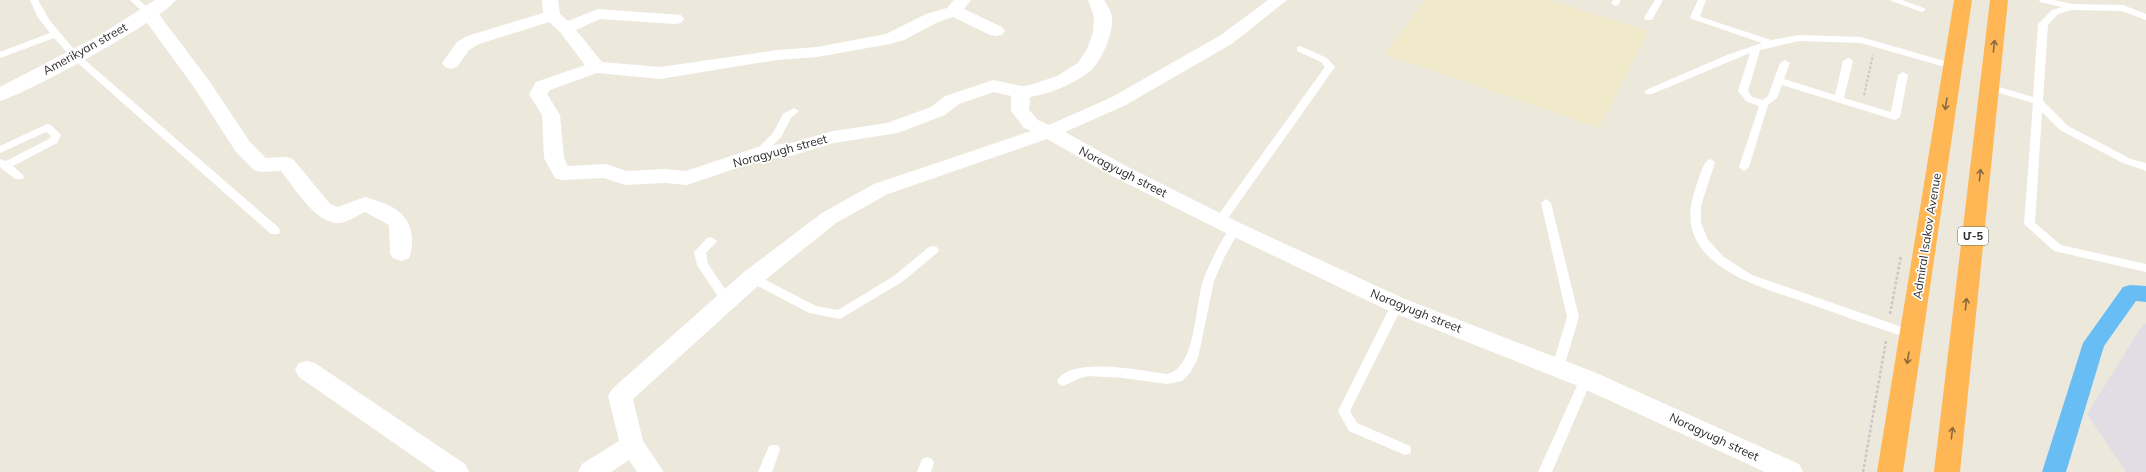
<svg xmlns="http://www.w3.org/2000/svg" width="2146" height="472" font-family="Mulish,'Noto Sans Armenian',sans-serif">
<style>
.industrial{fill:#e0dde5}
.education{fill:#f0e9ca}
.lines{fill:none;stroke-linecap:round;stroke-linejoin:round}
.canal{fill:#69bdf5;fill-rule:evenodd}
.path-far1{stroke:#c8c8c8;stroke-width:2;stroke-dasharray:2.5 2;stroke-linecap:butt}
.path{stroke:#c8c8c8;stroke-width:2.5;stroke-dasharray:3 2;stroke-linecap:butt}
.lane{fill:#fff;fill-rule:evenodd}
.street{fill:#fff;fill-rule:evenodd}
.secondary{fill:#fff;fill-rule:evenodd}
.highway{fill:#ffb655;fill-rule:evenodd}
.oneway{stroke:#8a693d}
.labels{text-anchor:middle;stroke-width:3.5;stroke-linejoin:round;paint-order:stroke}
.shield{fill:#fff;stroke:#6a6a6a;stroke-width:1}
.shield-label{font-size:11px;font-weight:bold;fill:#2a2a2a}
.street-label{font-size:12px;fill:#2a2a2a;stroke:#fff}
</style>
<rect width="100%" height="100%" fill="#ede8dc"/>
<path class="industrial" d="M 2144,323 L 2146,324 L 2146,472 L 2126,472 L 2087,414 Z"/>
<path class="education" d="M 1425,0 L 1550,0 L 1648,31 L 1599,128 L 1385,54 Z"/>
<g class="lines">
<path class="canal" d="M 2130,285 L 2146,286 L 2146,302 L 2136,301 L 2104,346 L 2066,472 L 2042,472 L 2083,343 L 2123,287 Z"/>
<path class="path-far1" d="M 1864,95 L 1873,55"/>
<path class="path" d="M 1890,314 L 1901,256
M 1863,472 L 1886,341"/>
<path class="lane" d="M 30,0 L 38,0 L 50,21 L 78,54 L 279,228 L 280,231 L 279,234 L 271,234 L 72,58 L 54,38 L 0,58 L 0,52 L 50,33 L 37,16 Z
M 130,0 L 139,0 L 154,13 L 152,15 L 146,15 Z
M 1613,0 L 1621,0 L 1618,5 L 1615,6 L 1611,3 Z
M 1655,0 L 1663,0 L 1652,20 L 1646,20 L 1644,18 Z
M 1698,0 L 1706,0 L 1700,16 L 1701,17 L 1771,40 L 1799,35 L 1861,37 L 1955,64 L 1957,66 L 1952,69 L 1861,43 L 1799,41 L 1760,50 L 1748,91 L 1752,97 L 1763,100 L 1768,96 L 1780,63 L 1785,60 L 1790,63 L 1784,79 L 1835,95 L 1843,61 L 1848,58 L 1851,59 L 1853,61 L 1844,98 L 1891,112 L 1898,75 L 1903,72 L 1908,75 L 1900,117 L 1895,120 L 1782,85 L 1777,98 L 1768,105 L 1749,167 L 1744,171 L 1739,167 L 1759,106 L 1746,101 L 1738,91 L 1750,53 L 1652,94 L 1646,94 L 1644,92 L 1646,90 L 1727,55 L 1762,43 L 1692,19 L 1690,17 Z
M 1889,0 L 1902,0 L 1926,9 L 1922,12 Z
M 2039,0 L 2054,0 L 2072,4 L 2123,5 L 2146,14 L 2146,20 L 2122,11 L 2072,10 L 2058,14 L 2048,25 L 2043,101 L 2068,126 L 2131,159 L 2146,163 L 2146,171 L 2123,163 L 2060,130 L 2042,112 L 2035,223 L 2061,245 L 2146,264 L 2146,272 L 2054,251 L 2024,224 L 2033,103 L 1986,89 L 1984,87 L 1989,84 L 2033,97 L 2038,24 L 2052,10 L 2062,7 L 2040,2 Z
M 1300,46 L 1327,58 L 1335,67 L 1224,224 L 1216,224 L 1215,221 L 1216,218 L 1325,67 L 1321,62 L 1297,51 L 1297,47 Z
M 794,108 L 799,111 L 791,118 L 781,137 L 762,156 L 754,156 L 753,154 L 754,152 L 773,133 L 783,114 Z
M 47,124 L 51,125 L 61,135 L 57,143 L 13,166 L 24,176 L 23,179 L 15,179 L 0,167 L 0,159 L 6,161 L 49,139 L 51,136 L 46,132 L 0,153 L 0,146 Z
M 1710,159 L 1715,162 L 1701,206 L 1701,223 L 1708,240 L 1724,257 L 1752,275 L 1916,332 L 1918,335 L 1916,338 L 1908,338 C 1875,327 1843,316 1810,304 C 1760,287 1671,265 1694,193 C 1697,185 1703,160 1710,159 Z
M 1546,199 L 1551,203 L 1579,317 L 1564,367 L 1562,370 L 1558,372 L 1554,370 L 1552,367 L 1567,317 L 1541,203 Z
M 1235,225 L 1240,229 L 1224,258 L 1214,281 L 1198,358 L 1190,373 L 1182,381 L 1167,384 L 1123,378 L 1088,376 L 1081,378 L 1063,386 L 1059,384 L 1057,381 C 1070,355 1144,371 1167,374 C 1196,369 1195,305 1203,281 C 1210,261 1220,243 1231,226 Z
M 711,237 L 717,241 L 706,253 L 708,264 L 733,301 L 731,304 L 723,304 L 697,265 L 694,252 L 707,238 Z
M 933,246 L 937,247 L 939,250 L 937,253 L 902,282 L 840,319 L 809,313 L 748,281 L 746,278 L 748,275 L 756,275 L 816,306 L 838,310 L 894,276 L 929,247 Z
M 1397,301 L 1401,302 L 1403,305 L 1350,411 L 1357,423 L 1410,446 L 1411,450 L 1410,454 L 1405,455 L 1349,431 L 1338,411 L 1391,305 L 1393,302 Z
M 1586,374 L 1590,376 L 1592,379 L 1552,472 L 1538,472 L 1580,379 L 1582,376 Z
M 774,445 L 779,446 L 780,450 L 772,472 L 758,472 L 769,446 Z
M 927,457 L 932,459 L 934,463 L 931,472 L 917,472 L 922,459 Z"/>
<path class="street" d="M 542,0 L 558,0 L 560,14 L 568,21 L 598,9 L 681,15 L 684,19 L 681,23 L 675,24 L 600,19 L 576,30 L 602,62 L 660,67 L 777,50 L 817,47 L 886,34 L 926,14 L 947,8 L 954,0 L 971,0 L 964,9 L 1002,27 L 1005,31 L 1002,35 L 996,36 L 990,35 L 953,17 L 938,22 L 904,40 L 890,44 L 817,57 L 777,60 L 660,79 L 597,73 L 550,90 L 547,94 L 560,115 L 564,158 L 568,166 L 606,164 L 626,171 L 665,169 L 686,171 L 758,147 L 791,143 L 833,131 L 887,123 L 931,107 L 945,96 L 993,80 L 1021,86 L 1030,85 L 1057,76 L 1078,63 L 1088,47 L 1093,32 L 1094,17 L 1088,0 L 1104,0 C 1107,5 1111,11 1112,17 C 1114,32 1101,63 1089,72 C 1073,84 1050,94 1030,97 L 1029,110 L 1038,120 L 1049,125 L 1112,97 L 1221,35 L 1268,0 L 1287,0 L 1233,43 L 1126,105 L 1065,132 L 1126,166 L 1242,224 L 1405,299 L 1594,372 L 1799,464 L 1803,472 L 1765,472 L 1578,386 L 1389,311 L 1228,234 L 1112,176 L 1047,139 L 888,194 L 836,223 L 760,284 L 633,399 L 643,441 L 664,472 L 637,472 L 629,460 L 611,472 L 578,472 L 582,464 L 619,441 L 608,396 L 612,389 L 744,272 L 822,213 L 874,184 L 1031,131 L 1024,128 L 1011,111 L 1011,96 L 994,92 L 959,104 L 945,115 L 898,133 L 834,143 L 791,156 L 760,160 L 687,185 L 665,183 L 625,185 L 604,178 L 562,180 L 555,178 L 544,158 L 542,115 L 529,94 L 536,82 L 585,65 L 560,32 L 549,22 L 479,44 L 469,50 L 457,67 L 451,69 L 445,67 L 442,63 L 457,42 L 467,36 L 543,13 Z
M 149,8 L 155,9 L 210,82 L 250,142 L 266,158 L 286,157 L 293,159 L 330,204 L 338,207 L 365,197 C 387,203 410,211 412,237 C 412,245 412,252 409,258 L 401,261 L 393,258 L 390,253 L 389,225 L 365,212 C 357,216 345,224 336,223 C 314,221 294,187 281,171 L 261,172 L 254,170 L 236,152 L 196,90 L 140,13 L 143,9 Z
M 307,361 L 315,363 L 465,464 L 469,472 L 436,472 L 299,377 L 295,370 L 299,363 Z"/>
<path class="secondary" d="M 155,0 L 176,0 C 162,20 26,94 0,101 L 0,87 L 100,35 Z"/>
<path class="highway" d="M 1954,0 L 1972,0 L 1903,472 L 1877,472 Z
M 1990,0 L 2008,0 L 1960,472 L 1934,472 Z"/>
</g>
<defs><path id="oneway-shaft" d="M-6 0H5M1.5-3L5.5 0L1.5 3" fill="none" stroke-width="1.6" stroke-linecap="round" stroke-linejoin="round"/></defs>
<g class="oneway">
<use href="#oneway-shaft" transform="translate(1994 46) rotate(-84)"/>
<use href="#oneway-shaft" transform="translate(1946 104) rotate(99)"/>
<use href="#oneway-shaft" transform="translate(1980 175) rotate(-84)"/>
<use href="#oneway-shaft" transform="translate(1966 304) rotate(-84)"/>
<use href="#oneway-shaft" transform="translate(1908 358) rotate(99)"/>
<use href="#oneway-shaft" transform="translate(1952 433) rotate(-84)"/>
</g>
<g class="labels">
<rect class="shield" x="1958" y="227" width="30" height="18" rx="3"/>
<g class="shield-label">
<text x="1973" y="240">Մ-5</text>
</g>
<g class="street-label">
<text transform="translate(85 49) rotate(-29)" y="4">Amerikyan street</text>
<text transform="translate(780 151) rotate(-15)" y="4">Noragyugh street</text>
<text transform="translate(1123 172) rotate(27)" y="4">Noragyugh street</text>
<text transform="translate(1927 236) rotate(-81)" y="4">Admiral Isakov Avenue</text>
<text transform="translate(1416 311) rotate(22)" y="4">Noragyugh street</text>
<text transform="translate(1714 437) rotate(25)" y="4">Noragyugh street</text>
</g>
</g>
</svg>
